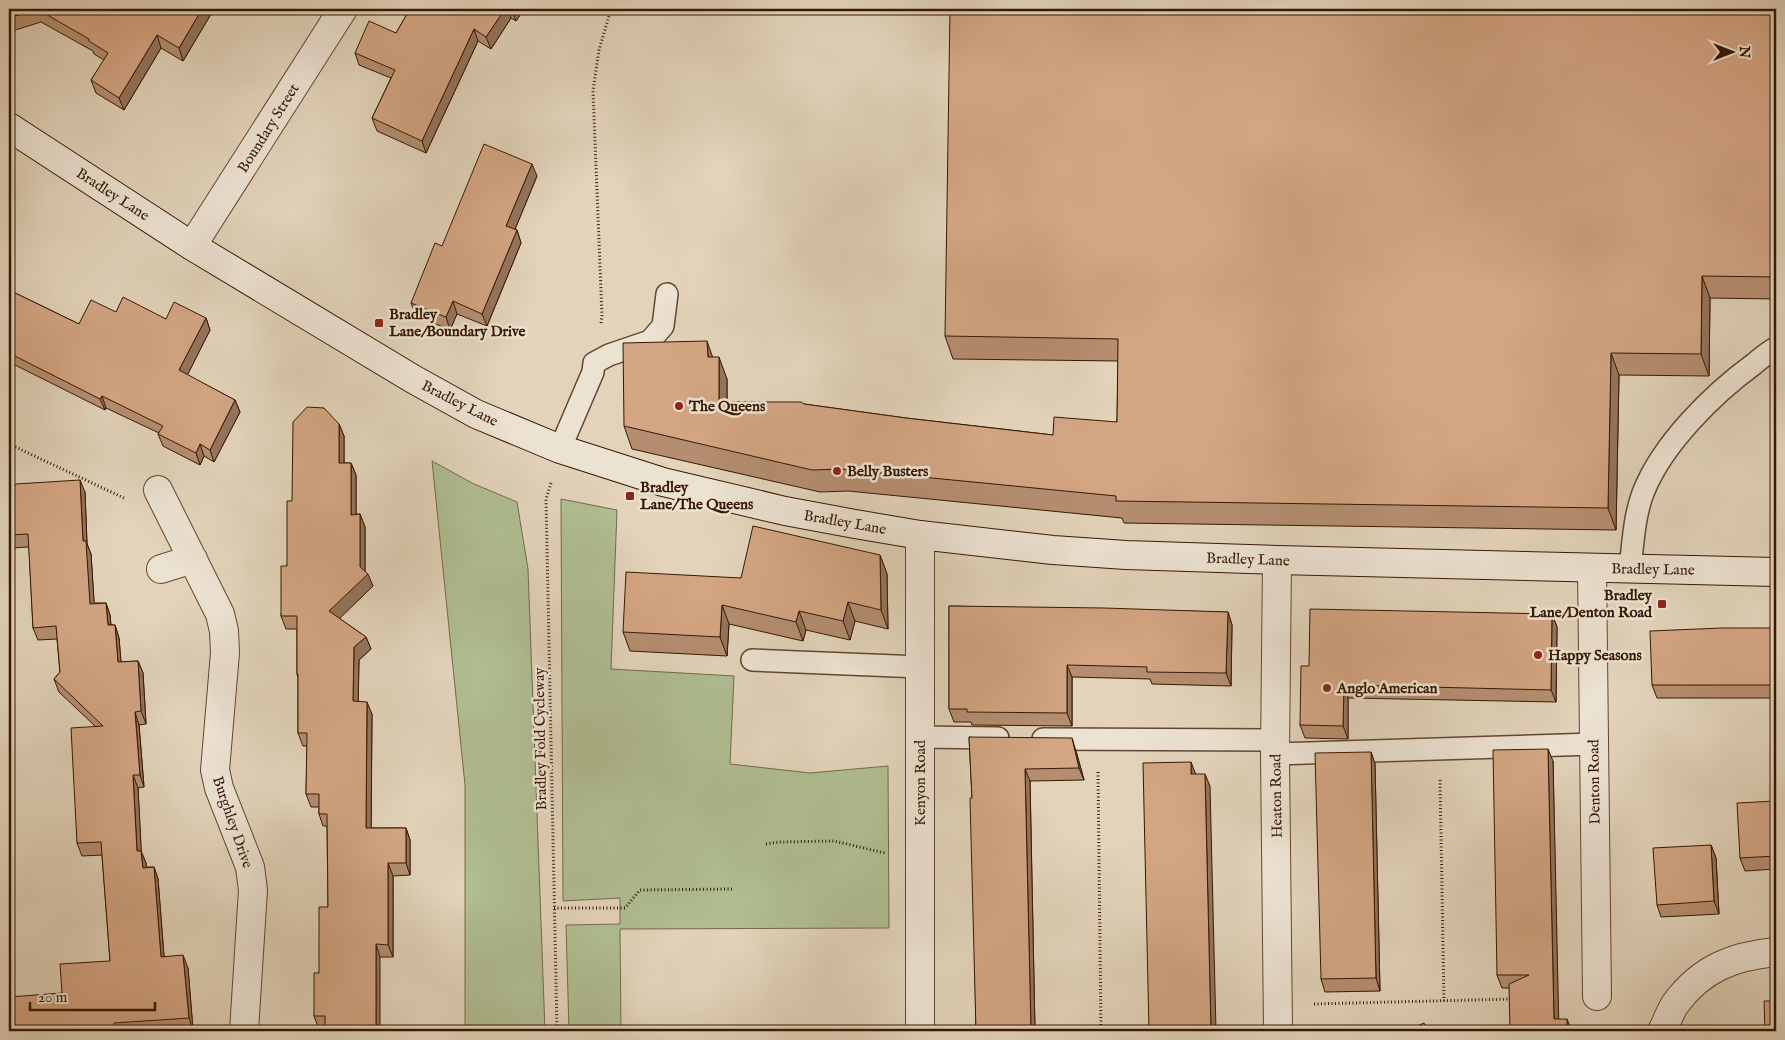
<svg xmlns="http://www.w3.org/2000/svg" width="1785" height="1040" font-family="'IM FELL English',serif">
<style>
.green{fill:#b0bd92;stroke:#746a4a}
.lines{fill:none;stroke-linecap:round;stroke-linejoin:round}
.lane-casing{stroke:#62472f;stroke-width:24}
.street-casing{stroke:#62472f;stroke-width:30}
.secondary-casing{stroke:#371801;stroke-width:30}
.path{stroke:#371801;stroke-width:3;stroke-dasharray:1 2.5;stroke-linecap:butt}
.lane{stroke:#ece2d2;stroke-width:21}
.street{stroke:#ece2d2;stroke-width:28}
.secondary{stroke:#ece2d2;stroke-width:28}
.wall{fill:#b58e71;stroke:#371801}
.shaded-wall{fill:#94745c;stroke:#371801}
.building{fill:#d3a583;stroke:#371801}
.poi-dot{fill:#8f2418;stroke:#ece2d2;stroke-width:2}
.labels{text-anchor:middle;stroke-width:5;stroke-linejoin:round;paint-order:stroke}
.street-label{font-size:15px;fill:#371801;stroke:#ece2d2}
.poi-label{font-size:15px;font-weight:bold;fill:#371801;stroke:#ece2d2;text-anchor:start}
</style>
<rect width="100%" height="100%" fill="#e2d3ba"/>
<filter id="stains"><feTurbulence type="fractalNoise" baseFrequency=".004" numOctaves="4"/><feColorMatrix values="0 0 0 0 .2 0 0 0 0 .09 0 0 0 0 .02 0 0 0 .5 -.17"/></filter>
<radialGradient id="worn" r=".72"><stop offset=".6" stop-color="#630" stop-opacity="0"/><stop offset="1" stop-color="#630" stop-opacity=".3"/></radialGradient>
<path class="green" d="M 432,461 L 474,484 L 517,502 L 528,569 L 545,1031 L 465,1031 L 465,785 Z
M 561,499 L 617,510 L 611,669 L 734,676 L 730,764 L 810,773 L 888,766 L 889,928 L 620,929 L 621,1031 L 569,1031 L 566,925 L 620,924 L 620,898 L 563,901 Z"/>
<g class="lines">
<defs>
<path id="lane" d="M 560,449 L 593,372 L 594,363 L 609,355 L 650,341 L 663,326 L 667,294
M 1630,568 C 1633,544 1634,517 1643,493 C 1662,444 1713,394 1754,364 C 1761,358 1768,352 1776,348
M 752,660 L 920,667
M 920,737 L 998,738
M 1043,739 L 1275,740
M 1275,754 L 1594,744"/>
<path id="street" d="M 192,246 L 343,9
M 158,490 L 220,614 L 224,631 L 225,653 L 215,770 L 219,788 L 250,867 L 253,890 L 244,1031
M 920,535 L 920,1031
M 1277,560 L 1275,754 L 1278,1031
M 1592,568 L 1597,996
M 161,569 L 193,559
M 1662,1031 C 1667,1022 1670,1011 1676,1003 C 1702,968 1734,956 1776,952"/>
<path id="secondary" d="M 9,127 L 192,246 L 413,379 L 476,414 L 560,449 L 663,482 L 785,511 L 855,524 L 920,535 L 1053,550 L 1126,555 L 1277,560 L 1776,572"/>
</defs>
<use href="#lane" class="lane-casing"/>
<use href="#street" class="street-casing"/>
<use href="#secondary" class="secondary-casing"/>
<path class="path" d="M 601,323 L 602,316 L 593,91 L 599,50 L 611,9
M 9,444 L 124,498
M 551,483 L 546,499 L 557,1031
M 1098,772 L 1101,1031
M 1440,780 L 1444,1001
M 766,844 L 779,842 L 834,841 L 885,853
M 554,908 L 625,908 L 640,890 L 732,889
M 1314,1004 L 1512,999"/>
<use href="#lane" class="lane"/>
<use href="#street" class="street"/>
<use href="#secondary" class="secondary"/>
</g>
<path class="wall" d="M 9,9 L 214,9 L 183,61 L 161,48 L 124,110 L 96,93 L 91,80 L 104,60 L 94,54 L 93,51 L 41,22 L 9,32 Z
M 410,9 L 524,9 L 516,21 L 511,18 L 491,49 L 478,41 L 426,153 L 377,131 L 372,118 L 391,78 L 359,65 L 355,53 L 396,33 Z
M 1776,9 L 1776,299 L 1710,298 L 1709,376 L 1619,375 L 1616,530 L 1124,523 L 1122,518 L 848,491 L 820,492 L 632,449 L 624,426 L 713,357 L 727,379 L 727,402 L 804,404 L 906,418 L 1053,435 L 1117,422 L 1118,361 L 953,359 L 945,336 Z
M 537,176 L 515,229 L 517,230 L 521,243 L 487,326 L 457,314 L 450,330 L 416,316 L 411,303 L 442,246 Z
M 9,290 L 79,324 L 116,312 L 166,319 L 206,318 L 210,330 L 187,375 L 235,400 L 240,412 L 214,462 L 204,456 L 200,465 L 163,446 L 158,434 L 159,433 L 106,408 L 105,410 L 9,362 Z
M 339,424 L 344,436 L 344,463 L 351,463 L 356,475 L 356,514 L 360,514 L 365,527 L 365,571 L 373,586 L 339,618 L 366,637 L 371,649 L 359,660 L 358,701 L 372,714 L 371,828 L 406,828 L 410,840 L 410,875 L 393,876 L 393,957 L 380,957 L 325,1029 L 319,1029 L 314,1016 L 319,973 L 328,907 L 327,826 L 323,826 L 319,814 L 319,807 L 311,807 L 306,794 L 307,746 L 303,746 L 298,733 L 298,678 L 297,674 L 297,629 L 286,629 L 281,616 L 287,566 L 292,501 Z
M 9,492 L 85,492 L 87,544 L 91,554 L 94,603 L 106,603 L 110,615 L 111,625 L 115,625 L 119,638 L 121,662 L 138,661 L 143,673 L 146,724 L 139,725 L 144,787 L 138,788 L 141,851 L 146,863 L 146,867 L 154,867 L 158,879 L 164,956 L 188,968 L 193,1030 L 182,1031 L 9,1031 L 62,993 L 110,961 L 102,855 L 82,856 L 77,843 L 95,726 L 59,692 L 54,679 L 60,672 L 57,639 L 38,640 L 33,628 L 29,547 L 9,548 Z
M 880,555 L 887,574 L 888,629 L 855,621 L 850,640 L 806,630 L 803,641 L 729,624 L 727,656 L 630,651 L 623,632 L 741,578 Z
M 949,606 L 1228,612 L 1232,625 L 1231,686 L 1152,684 L 1150,679 L 1072,677 L 1072,726 L 972,725 L 971,722 L 954,722 L 949,709 Z
M 1552,614 L 1557,627 L 1556,702 L 1348,698 L 1348,739 L 1305,738 L 1300,725 L 1309,666 Z
M 1776,628 L 1776,718 L 1772,706 L 1772,698 L 1657,698 L 1652,685 Z
M 969,737 L 1076,751 L 1084,780 L 1030,781 L 1035,1031 L 976,1031 L 972,798 Z
M 1371,752 L 1375,764 L 1380,991 L 1325,992 L 1321,979 Z
M 1553,761 L 1558,1019 L 1572,1031 L 1509,988 L 1502,988 L 1497,975 Z
M 1776,801 L 1776,869 L 1745,871 L 1740,858 Z
M 1711,845 L 1716,858 L 1719,914 L 1661,917 L 1657,905 Z"/>
<path class="shaded-wall" d="M 202,9 L 214,9 L 183,61 L 179,48 Z
M 505,9 L 508,9 L 511,18 L 491,49 L 486,37 Z
M 512,9 L 524,9 L 516,21 L 511,9 Z
M 474,29 L 478,41 L 426,153 L 422,141 Z
M 157,35 L 161,48 L 124,110 L 119,98 Z
M 532,164 L 537,176 L 511,239 L 506,226 Z
M 517,230 L 521,243 L 487,326 L 482,314 Z
M 9,265 L 13,276 L 9,283 Z
M 1702,276 L 1710,298 L 1709,376 L 1701,354 Z
M 453,301 L 457,314 L 450,330 L 446,317 Z
M 206,318 L 210,330 L 184,382 L 179,370 Z
M 707,341 L 715,364 L 708,357 Z
M 1611,353 L 1619,375 L 1616,530 L 1608,508 Z
M 719,357 L 727,379 L 727,424 L 719,402 Z
M 102,396 L 106,408 L 105,410 L 100,399 Z
M 235,400 L 240,412 L 214,462 L 210,450 Z
M 339,424 L 344,436 L 344,475 L 339,463 Z
M 200,444 L 204,456 L 200,465 L 196,453 Z
M 351,463 L 356,475 L 356,527 L 351,515 Z
M 80,480 L 85,492 L 87,544 L 91,554 L 95,616 L 90,604 L 83,541 Z
M 360,514 L 365,527 L 365,577 L 368,574 L 373,586 L 334,624 L 329,611 L 360,567 Z
M 880,555 L 887,574 L 888,629 L 881,610 Z
M 848,602 L 855,621 L 850,640 L 843,621 Z
M 106,603 L 110,615 L 112,638 L 108,625 Z
M 722,605 L 729,624 L 727,656 L 720,637 Z
M 799,611 L 806,630 L 803,641 L 796,622 Z
M 1228,612 L 1232,625 L 1231,686 L 1226,673 Z
M 1552,614 L 1557,627 L 1556,702 L 1551,690 Z
M 115,625 L 119,638 L 122,674 L 118,662 Z
M 366,637 L 371,649 L 359,660 L 358,714 L 353,701 L 354,647 Z
M 138,661 L 143,673 L 146,724 L 141,711 Z
M 1067,665 L 1072,677 L 1072,726 L 1067,713 Z
M 1344,685 L 1348,698 L 1348,739 L 1343,726 Z
M 367,702 L 372,714 L 371,841 L 366,828 Z
M 135,712 L 139,725 L 144,787 L 140,775 Z
M 1072,738 L 1076,751 L 1084,780 L 1079,768 Z
M 1548,749 L 1553,761 L 1559,1031 L 1554,1019 Z
M 1371,752 L 1375,764 L 1380,991 L 1376,978 Z
M 1191,762 L 1196,775 L 1191,774 Z
M 1025,769 L 1030,781 L 1035,1031 L 1031,1031 Z
M 1205,774 L 1210,786 L 1216,1031 L 1211,1031 Z
M 133,775 L 138,788 L 142,864 L 137,851 Z
M 406,828 L 410,840 L 410,875 L 406,863 Z
M 1711,845 L 1716,858 L 1719,914 L 1714,901 Z
M 141,851 L 146,863 L 147,880 L 143,868 Z
M 388,863 L 393,876 L 393,957 L 388,945 Z
M 154,867 L 158,879 L 165,969 L 161,957 Z
M 376,944 L 380,957 L 380,1031 L 376,1027 Z
M 183,955 L 188,968 L 193,1030 L 189,1018 Z
M 1567,1019 L 1572,1031 L 1567,1031 Z"/>
<path class="building" d="M 9,9 L 202,9 L 179,48 L 157,35 L 119,98 L 91,80 L 108,53 L 89,41 L 89,39 L 37,9 L 9,18 Z
M 410,9 L 505,9 L 486,37 L 474,29 L 422,141 L 372,118 L 395,70 L 355,53 L 369,21 L 396,33 Z
M 950,9 L 1776,9 L 1776,277 L 1702,276 L 1701,354 L 1611,353 L 1608,508 L 1116,501 L 1116,496 L 840,469 L 812,470 L 624,426 L 623,343 L 707,341 L 708,357 L 719,357 L 719,402 L 801,402 L 804,404 L 906,418 L 1053,435 L 1054,417 L 1117,422 L 1118,339 L 945,336 Z
M 484,144 L 532,164 L 506,226 L 517,230 L 482,314 L 453,301 L 446,317 L 411,303 L 435,243 L 442,246 Z
M 9,290 L 79,324 L 91,300 L 116,312 L 123,297 L 166,319 L 174,302 L 206,318 L 179,370 L 235,400 L 210,450 L 200,444 L 196,453 L 158,434 L 163,426 L 102,396 L 100,399 L 9,353 Z
M 307,407 L 324,408 L 339,424 L 339,463 L 351,463 L 351,515 L 360,514 L 360,567 L 368,574 L 329,611 L 366,637 L 354,647 L 353,701 L 367,702 L 366,828 L 406,828 L 406,863 L 388,863 L 388,945 L 376,944 L 376,1027 L 383,1027 L 383,1031 L 325,1031 L 325,1016 L 314,1016 L 314,973 L 319,973 L 319,907 L 328,907 L 327,814 L 319,814 L 319,794 L 306,794 L 307,733 L 298,733 L 298,674 L 297,674 L 297,616 L 281,616 L 281,566 L 287,566 L 287,501 L 292,501 L 293,422 Z
M 80,480 L 83,541 L 86,541 L 90,604 L 106,603 L 108,625 L 115,625 L 118,662 L 138,661 L 141,711 L 135,712 L 140,775 L 133,775 L 137,851 L 141,851 L 143,868 L 154,867 L 161,957 L 183,955 L 189,1018 L 114,1023 L 114,1031 L 9,1031 L 9,997 L 62,993 L 60,964 L 110,961 L 101,842 L 77,843 L 71,728 L 103,726 L 54,679 L 60,672 L 56,626 L 33,628 L 28,534 L 9,535 L 9,492 L 16,484 Z
M 753,526 L 880,555 L 881,610 L 848,602 L 843,621 L 799,611 L 796,622 L 722,605 L 720,637 L 623,632 L 626,572 L 741,578 Z
M 949,606 L 1104,608 L 1228,612 L 1226,673 L 1147,672 L 1147,667 L 1067,665 L 1067,713 L 967,712 L 967,709 L 949,709 Z
M 1310,609 L 1552,614 L 1551,690 L 1344,685 L 1343,726 L 1300,725 L 1301,666 L 1309,666 Z
M 1722,628 L 1776,628 L 1776,706 L 1772,706 L 1772,685 L 1652,685 L 1650,631 Z
M 969,737 L 1072,738 L 1079,768 L 1025,769 L 1031,1031 L 976,1031 L 970,798 L 972,798 Z
M 1548,749 L 1554,1019 L 1567,1019 L 1567,1031 L 1510,1031 L 1509,984 L 1529,975 L 1497,975 L 1493,750 Z
M 1371,752 L 1376,978 L 1321,979 L 1315,753 Z
M 1191,762 L 1191,774 L 1205,774 L 1211,1031 L 1149,1031 L 1143,763 Z
M 1776,801 L 1776,856 L 1740,858 L 1737,803 Z
M 1711,845 L 1714,901 L 1657,905 L 1653,848 Z
M 1764,1001 L 1776,1001 L 1776,1031 L 1765,1031 Z
M 1424,1023 L 1428,1031 L 1406,1031 Z"/>
<g class="poi-dot">
<rect x="374" y="318" width="10" height="10" rx="2.5"/>
<circle cx="679" cy="406" r="5"/>
<circle cx="837" cy="471" r="5"/>
<rect x="625" y="491" width="10" height="10" rx="2.5"/>
<rect x="1657" y="599" width="10" height="10" rx="2.5"/>
<circle cx="1538" cy="655" r="5"/>
<circle cx="1327" cy="688" r="5"/>
</g>
<g class="labels">
<g class="street-label">
<text transform="translate(268 128) rotate(-58)" y="5">Boundary Street</text>
<text transform="translate(113 194) rotate(33)" y="5">Bradley Lane</text>
<text transform="translate(460 403) rotate(27)" y="5">Bradley Lane</text>
<text transform="translate(845 522) rotate(10)" y="5">Bradley Lane</text>
<text transform="translate(1248 559) rotate(2)" y="5">Bradley Lane</text>
<text transform="translate(1653 569) rotate(1)" y="5">Bradley Lane</text>
<text transform="translate(540 739) rotate(-91)" y="5">Bradley Fold Cycleway</text>
<text transform="translate(1594 782) rotate(-91)" y="5">Denton Road</text>
<text transform="translate(920 783) rotate(-90)" y="5">Kenyon Road</text>
<text transform="translate(1276 796) rotate(-91)" y="5">Heaton Road</text>
<text transform="translate(233 822) rotate(71)" y="5">Burghley Drive</text>
</g>
<g class="poi-label">
<text x="389" y="319">Bradley<tspan x="389" dy="17">Lane/Boundary Drive</tspan></text>
<text x="689" y="411">The Queens</text>
<text x="847" y="476">Belly Busters</text>
<text x="640" y="492">Bradley<tspan x="640" dy="17">Lane/The Queens</tspan></text>
<text x="1652" y="600" text-anchor="end">Bradley<tspan x="1652" dy="17">Lane/Denton Road</tspan></text>
<text x="1548" y="660">Happy Seasons</text>
<text x="1337" y="693">Anglo American</text>
</g>
</g>
<rect width="1785" height="1040" fill="none" stroke="#e2d3ba" stroke-width="30"/>
<rect x="10" y="10" width="1765" height="1020" fill="none" stroke="#371801" stroke-width="2.5"/>
<rect x="15" y="15" width="1755" height="1010" fill="none" stroke="#371801"/>
<g transform="translate(1732 52) rotate(90)" stroke="#ece2d2" stroke-width="4" paint-order="stroke">
<path d="M0-4L9 19L0 12L-9 19Z" fill="#371801"/>
<text y="-8" font-size="14" font-weight="bold" text-anchor="middle" fill="#371801">N</text>
</g>
<path d="M30 1002v8h125v-8" fill="none" stroke="#371801" stroke-width="2.5"/>
<text x="38" y="1002" font-size="15" fill="#371801" stroke="#ece2d2" stroke-width="4" paint-order="stroke">20 m</text>
<rect width="100%" height="100%" filter="url(#stains)"/>
<rect width="100%" height="100%" fill="url(#worn)"/>
</svg>
